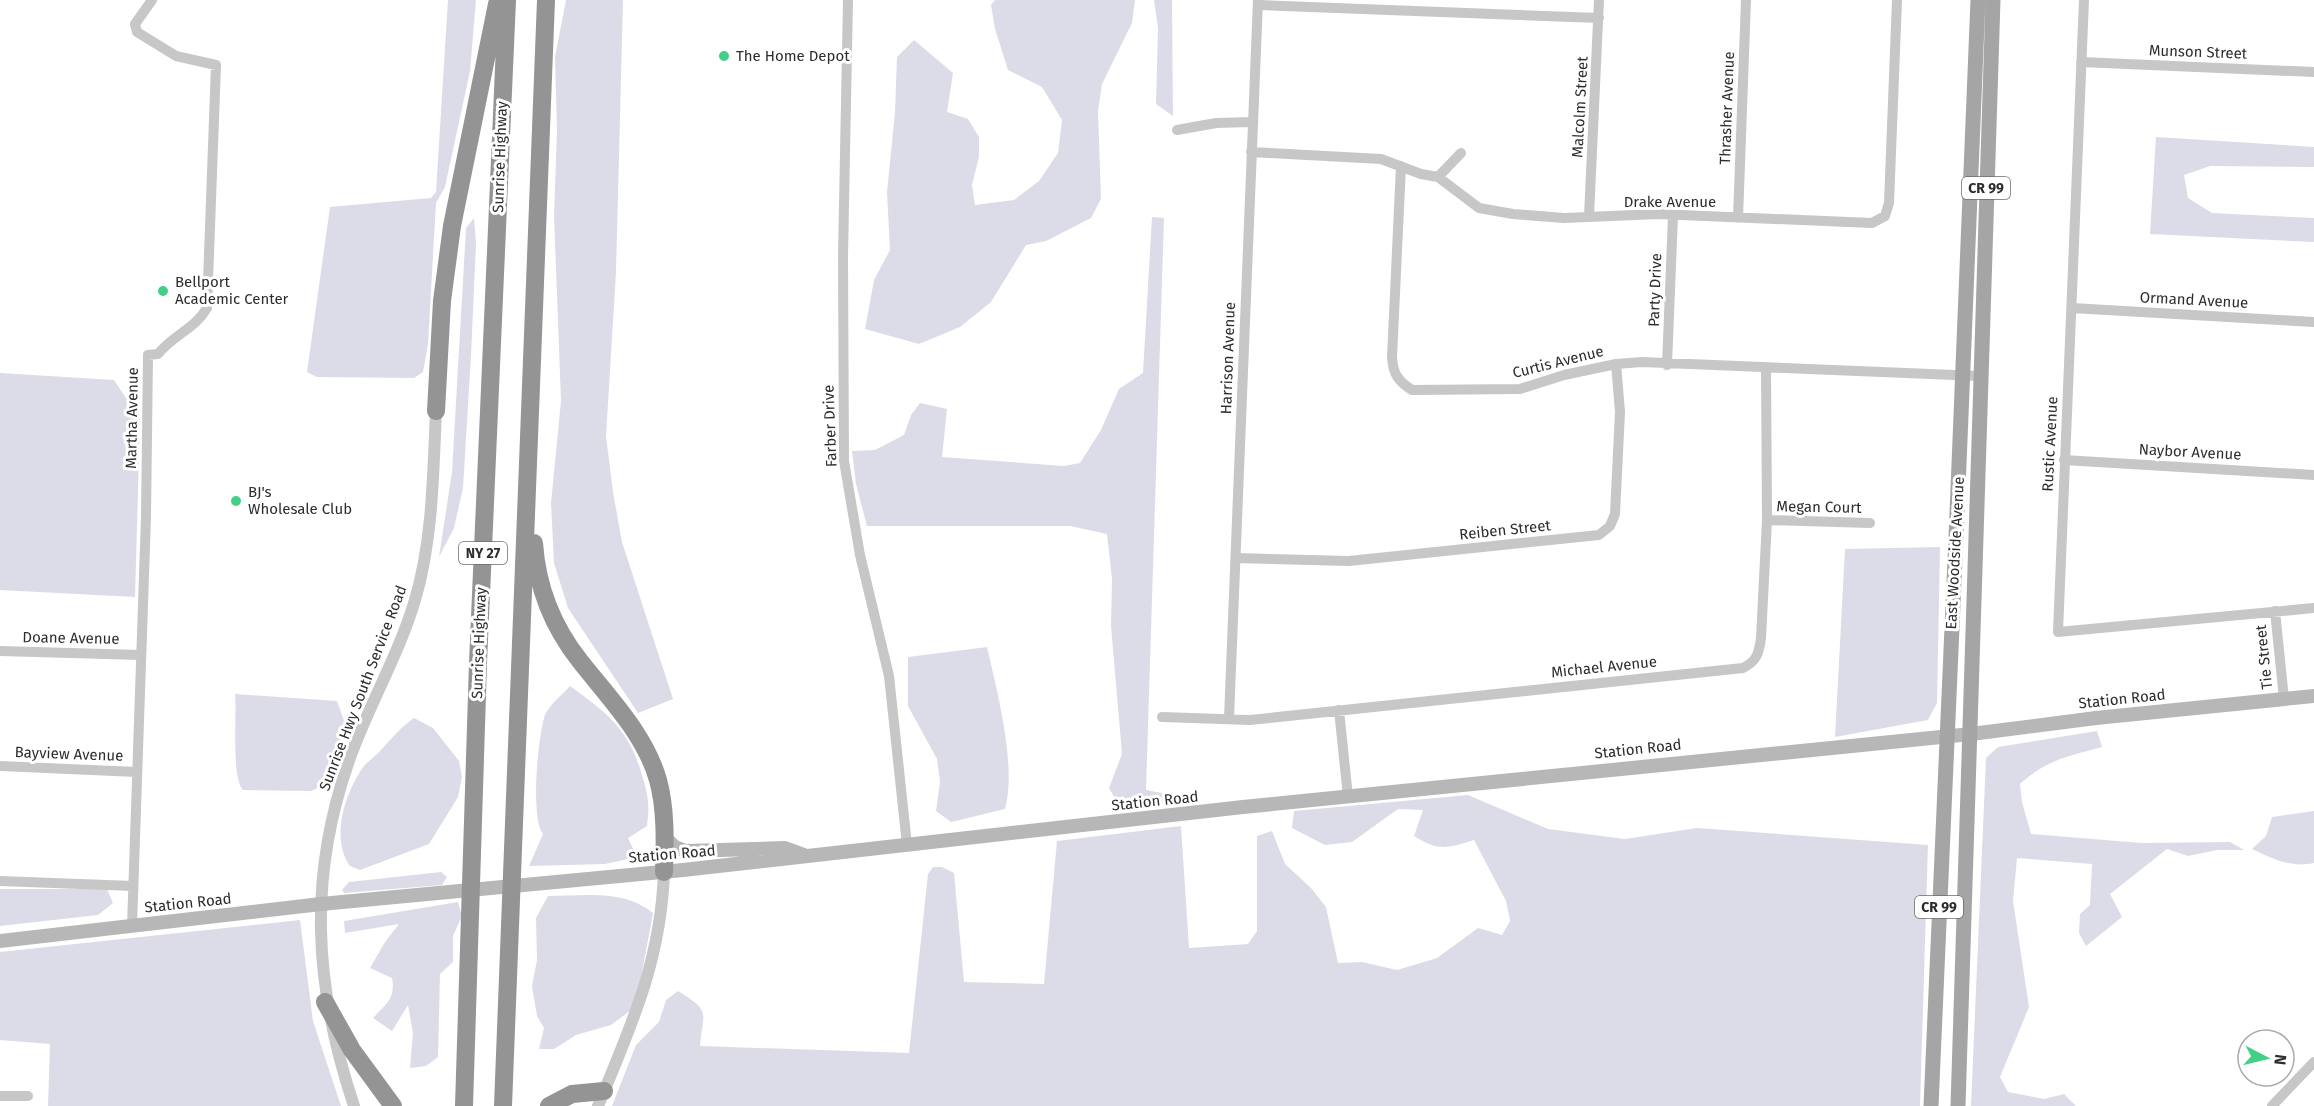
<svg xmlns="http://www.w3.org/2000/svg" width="2314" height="1106" font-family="'Fira Sans',sans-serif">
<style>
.green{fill:#dcdce9}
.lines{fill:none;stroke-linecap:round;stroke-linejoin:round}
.minor{stroke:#c7c7c7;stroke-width:10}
.tertiary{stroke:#c7c7c7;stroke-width:12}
.secondary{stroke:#b7b7b7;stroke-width:14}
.primary{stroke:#a5a5a5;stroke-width:15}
.motorway{stroke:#949494;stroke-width:18}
.poi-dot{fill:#43d086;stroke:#fff;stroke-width:2}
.labels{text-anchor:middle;stroke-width:6;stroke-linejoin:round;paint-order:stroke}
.shield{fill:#fff;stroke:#6c6c6c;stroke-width:1.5}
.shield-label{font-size:14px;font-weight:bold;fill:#2d2d2d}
.street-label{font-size:15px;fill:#2d2d2d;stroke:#fff}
.poi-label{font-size:15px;fill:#2d2d2d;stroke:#fff;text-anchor:start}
</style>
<rect width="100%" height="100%" fill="#fff"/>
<path class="green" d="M 448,0 L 476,0 L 470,71 L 445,187 L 436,203 L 428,344 L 423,372 L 414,378 L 317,377 L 307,372 L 330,207 L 431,198 L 436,192 Z
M 566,0 L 623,0 L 616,272 L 606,436 L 613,492 L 622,542 L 673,699 L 638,713 L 568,608 L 554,563 L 551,503 L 561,401 L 554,215 L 557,130 L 555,57 Z
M 995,0 L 1135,0 L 1132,23 L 1102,84 L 1098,111 L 1101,199 L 1091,218 L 1046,241 L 1026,245 L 991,302 L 960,327 L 919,344 L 865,329 L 874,280 L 890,250 L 887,192 L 895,112 L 897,57 L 914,40 L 953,73 L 947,112 L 968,119 L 979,137 L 979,157 L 972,185 L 975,205 L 1014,200 L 1039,181 L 1058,153 L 1062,120 L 1042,87 L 1008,70 L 995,29 L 991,5 Z
M 1154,0 L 1172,0 L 1173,116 L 1156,104 L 1158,28 Z
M 2156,137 L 2314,147 L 2314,167 L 2210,166 L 2184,175 L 2188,198 L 2212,213 L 2314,218 L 2314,242 L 2150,234 Z
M 1152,217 L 1164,218 L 1146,790 L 1162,793 L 1169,802 L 1120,807 L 1109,788 L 1122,754 L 1111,626 L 1112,579 L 1107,534 L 1070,526 L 867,526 L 856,484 L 852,451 L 875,450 L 904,435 L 911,415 L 920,403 L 947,409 L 942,457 L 1064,466 L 1080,463 L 1101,430 L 1119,389 L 1143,373 Z
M 474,218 L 476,243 L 471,356 L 463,488 L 454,528 L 439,557 L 452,472 L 466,228 Z
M 0,373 L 114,380 L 140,419 L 135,597 L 0,590 Z
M 1940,547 L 1937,703 L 1928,720 L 1835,737 L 1845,549 Z
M 987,647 C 997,690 1017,767 1005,809 L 951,822 L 936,811 L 940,782 L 937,759 L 908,706 L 908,657 Z
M 570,686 C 607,713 629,729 642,775 C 648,795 650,804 647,826 L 628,838 L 637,857 L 605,864 L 529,866 L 543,834 C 530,818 538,735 545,715 C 549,705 563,694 570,686 Z
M 235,694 L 337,701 L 346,726 L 322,786 L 311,791 L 243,790 C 231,777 237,715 235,694 Z
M 414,718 L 433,728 L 459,761 L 462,777 L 458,797 L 429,844 L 360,870 L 350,866 C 330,839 345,792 364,766 C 369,760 376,756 381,750 C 392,738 400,728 414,718 Z
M 2097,731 L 2102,747 C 2069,756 2046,760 2020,784 L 2022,802 L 2031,834 L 2141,843 L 2230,842 L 2244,850 L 2217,850 L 2188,856 L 2167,849 L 2110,894 L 2122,917 L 2086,946 L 2079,933 L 2080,914 L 2090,905 L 2092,864 L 2017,858 L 2013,901 L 2029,1007 L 2000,1077 L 2008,1092 L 2044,1099 L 2064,1094 L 2076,1106 L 1971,1106 L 1986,758 L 1998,747 Z
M 1468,795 L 1548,829 L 1625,839 L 1697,828 L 1928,845 L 1920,1106 L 612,1106 L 636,1045 L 659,1022 L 666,1000 L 678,991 C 712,1012 703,1011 700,1046 L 909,1053 L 928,874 L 933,867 L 942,867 L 954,873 L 964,982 L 1044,984 L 1057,841 L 1181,826 L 1189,948 L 1248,944 L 1257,931 L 1257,836 L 1272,831 L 1285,864 L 1311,888 L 1326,907 L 1338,963 L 1362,962 L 1397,970 L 1437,958 L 1478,928 L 1502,935 L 1510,921 L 1506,901 L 1474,840 C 1448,848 1439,852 1414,836 L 1423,810 L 1398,809 L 1352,842 L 1325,845 L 1292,828 L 1294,811 Z
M 2314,811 L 2314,863 C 2291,868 2273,859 2252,849 L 2266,836 L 2272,817 Z
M 441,872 L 447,877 L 442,885 L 344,893 L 342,890 L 349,882 Z
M 0,889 L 107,889 L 113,903 L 98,915 L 0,926 Z
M 548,896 C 585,896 623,889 653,913 L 640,983 L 631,1010 L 611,1025 L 576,1035 L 554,1049 L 539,1049 L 544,1028 L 537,1016 L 532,986 L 537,960 L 536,918 Z
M 458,902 L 462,916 L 453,936 L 453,962 L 440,974 L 438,1057 L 426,1066 L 410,1068 L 413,1033 L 408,1005 L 392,1031 L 373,1018 C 386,1004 396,998 392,978 L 370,968 L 385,942 L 399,924 L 345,933 L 344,921 Z
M 300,920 L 313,1021 L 341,1106 L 48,1106 L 50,1044 L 0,1040 L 0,952 Z"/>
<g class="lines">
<path class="minor" d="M 848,0 L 843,256 L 844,461 L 860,555 L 889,676 L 907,845
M 2084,0 L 2058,632 L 2314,608
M 1258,5 L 1599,18
M 2081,62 L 2314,72
M 1177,130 L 1216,123 L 1251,122
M 1251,152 L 1381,159 L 1421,174 L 1438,177 L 1479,208 L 1513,214 L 1564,218 L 1658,214 L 1872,223 L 1885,216 L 1889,203 L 1897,0
M 1401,166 L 1392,357 C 1393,374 1398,381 1412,390 L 1520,389 L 1564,375 L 1616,364 L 1642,362 L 1979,376
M 1438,177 L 1461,153
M 1589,216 L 1599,0
M 1738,218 L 1746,0
M 2072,308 L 2314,322
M 1667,365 L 1673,216
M 2064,460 L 2314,475
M 1767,520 L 1870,523
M 1236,558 L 1349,561 L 1599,535 L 1610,526 L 1615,514 L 1620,412 L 1616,364
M 2275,611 L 2284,699
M 0,651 L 141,655
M 1339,710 L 1348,797
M 1162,717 L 1250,720 L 1743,668 C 1757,661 1759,653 1761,638 L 1767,520 L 1766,369
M 1229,718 L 1258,0
M 0,766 L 137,772
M 0,881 L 133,886
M 132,926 L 146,517 L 148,355 L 158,354 C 173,335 195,329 207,308 L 216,65 L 176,56 L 137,32 L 135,24 L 152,0
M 0,1096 L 28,1096
M 2272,1106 L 2314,1062"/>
<path class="tertiary" d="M 354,1106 C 314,986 307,876 351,755 C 370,703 399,654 415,600 C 433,539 433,474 436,411
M 598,1106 C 631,1026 661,961 664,872"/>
<path class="secondary" d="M 664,837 L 675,847 L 686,851 L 785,848 L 804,855
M 0,941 L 321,904 L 683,870 L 1243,807 L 1971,734 L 2096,718 L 2314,696"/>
<path class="primary" d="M 1931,1106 C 1946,737 1965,369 1978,0
M 1958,1106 L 1993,0"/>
<path class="motorway" d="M 436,411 L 442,301 L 452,226 L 497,4
M 534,543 C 537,587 553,627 580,661 C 609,698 645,734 658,780 C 666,809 665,843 664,872
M 325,1002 L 352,1050 L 393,1106
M 464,1106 L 478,663 L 507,0
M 503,1106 L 546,0
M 549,1106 L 572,1094 L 604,1091"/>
</g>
<g class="poi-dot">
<circle cx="724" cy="56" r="6"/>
<circle cx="163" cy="291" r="6"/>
<circle cx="236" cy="501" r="6"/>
</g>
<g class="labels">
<g class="shield">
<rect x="1962" y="177" width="48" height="22" rx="4.5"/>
<rect x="459" y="542" width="48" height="22" rx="4.5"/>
<rect x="1915" y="896" width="48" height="22" rx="4.5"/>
</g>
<g class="shield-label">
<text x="1986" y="193">CR 99</text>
<text x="483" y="558">NY 27</text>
<text x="1939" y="912">CR 99</text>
</g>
<g class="street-label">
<text transform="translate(2198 52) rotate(2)" y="5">Munson Street</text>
<text transform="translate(1580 107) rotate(-87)" y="5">Malcolm Street</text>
<text transform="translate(1727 108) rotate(-88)" y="5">Thrasher Avenue</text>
<text transform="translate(500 157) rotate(-88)" y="5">Sunrise Highway</text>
<text x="1670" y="207">Drake Avenue</text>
<text transform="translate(1655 290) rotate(-88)" y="5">Party Drive</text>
<text transform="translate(2194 300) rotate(3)" y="5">Ormand Avenue</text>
<text transform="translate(1228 358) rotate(-88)" y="5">Harrison Avenue</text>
<text transform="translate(1558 362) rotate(-14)" y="5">Curtis Avenue</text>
<text transform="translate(132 418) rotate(-89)" y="5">Martha Avenue</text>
<text transform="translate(830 426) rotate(-92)" y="5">Farber Drive</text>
<text transform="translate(2050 444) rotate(-87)" y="5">Rustic Avenue</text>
<text transform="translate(2190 452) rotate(3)" y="5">Naybor Avenue</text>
<text transform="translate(1819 507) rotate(1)" y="5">Megan Court</text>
<text transform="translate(1505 530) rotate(-6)" y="5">Reiben Street</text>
<text transform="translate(1955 553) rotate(-87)" y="5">East Woodside Avenue</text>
<text transform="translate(71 638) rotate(1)" y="5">Doane Avenue</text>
<text transform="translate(479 643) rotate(-88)" y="5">Sunrise Highway</text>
<text transform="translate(2264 657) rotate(-96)" y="5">Tie Street</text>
<text transform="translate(1604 667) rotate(-6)" y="5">Michael Avenue</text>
<text transform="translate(363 688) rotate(-69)" y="5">Sunrise Hwy South Service Road</text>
<text transform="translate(2122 699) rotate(-6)" y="5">Station Road</text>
<text transform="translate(1638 749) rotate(-6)" y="5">Station Road</text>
<text transform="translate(69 754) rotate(2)" y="5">Bayview Avenue</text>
<text transform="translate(1155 801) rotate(-6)" y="5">Station Road</text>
<text transform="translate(672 854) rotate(-5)" y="5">Station Road</text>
<text transform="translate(188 903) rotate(-6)" y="5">Station Road</text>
</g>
<g class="poi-label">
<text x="736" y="61">The Home Depot</text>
<text x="175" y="287">Bellport<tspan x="175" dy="17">Academic Center</tspan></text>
<text x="248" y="497">BJ's<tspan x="248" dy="17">Wholesale Club</tspan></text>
</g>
</g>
<g transform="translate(2266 1058) rotate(97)"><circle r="28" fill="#ffffff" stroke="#ababab" stroke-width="1.5"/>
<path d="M0-4.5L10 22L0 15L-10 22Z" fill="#43d086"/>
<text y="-9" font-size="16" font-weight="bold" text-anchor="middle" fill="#2d2d2d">N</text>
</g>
</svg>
